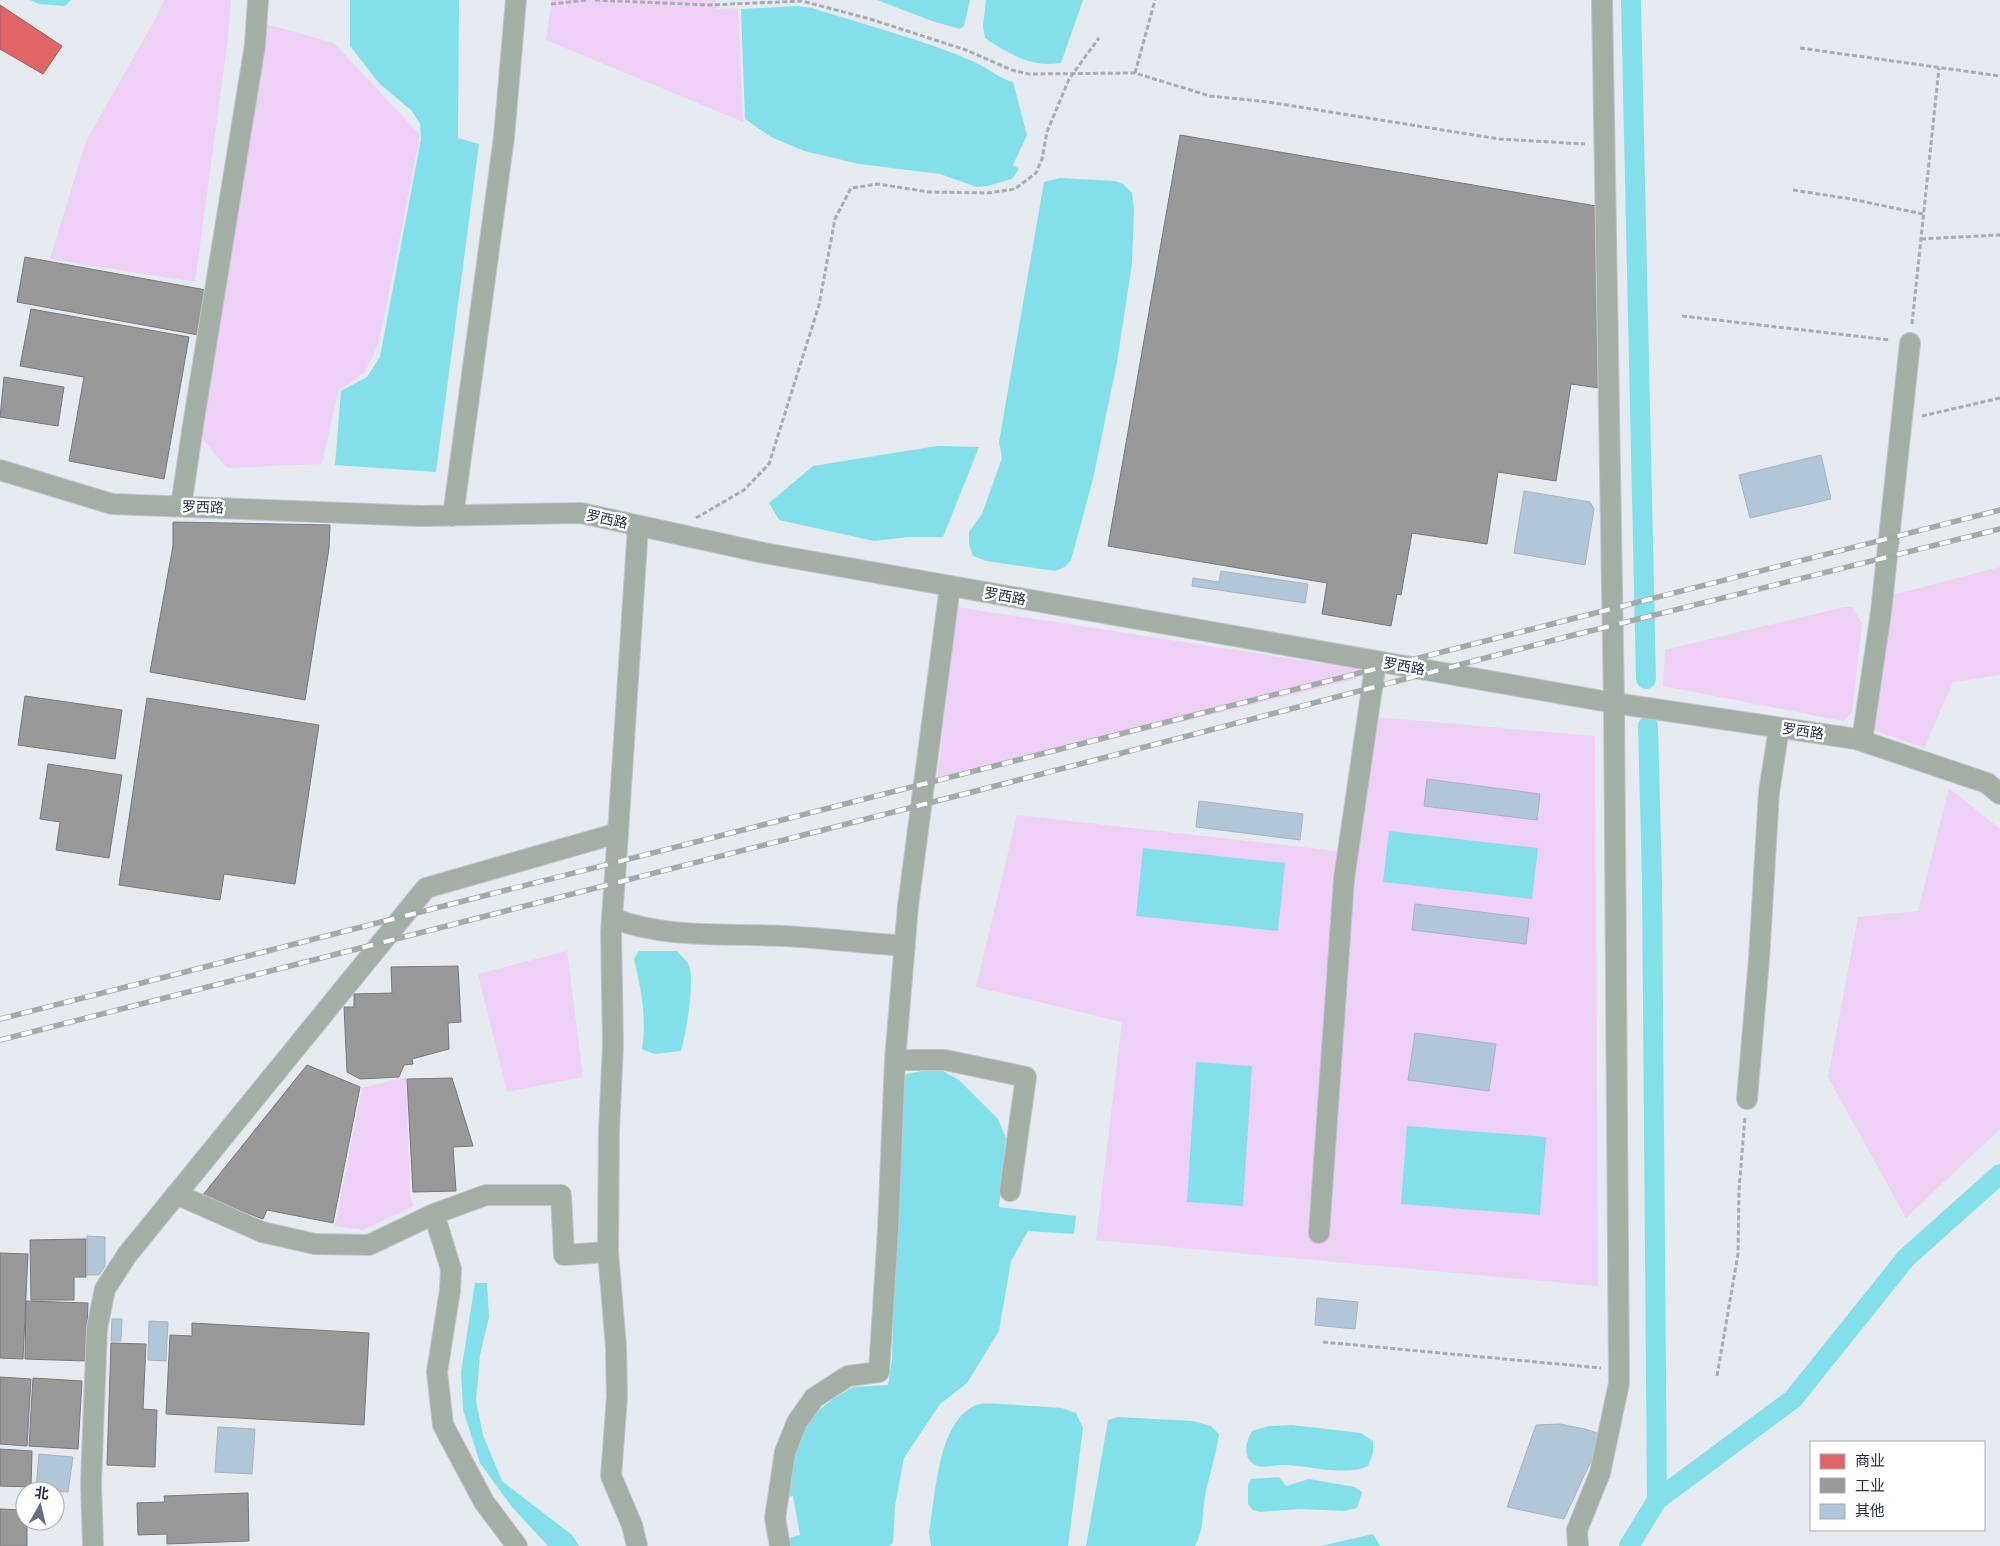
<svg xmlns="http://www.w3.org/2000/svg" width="2000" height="1546" font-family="'PT Sans Narrow','Noto Sans SC',sans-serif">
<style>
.green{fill:#efd0f6}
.water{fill:#83e0eb}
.shops{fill:#e06666;stroke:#a8565c}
.industry{fill:#999;stroke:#767980}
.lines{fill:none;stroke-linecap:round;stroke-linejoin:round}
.canal{stroke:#83e0eb;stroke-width:20}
.building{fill:#b1c6d8;stroke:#a7b3bf}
.minor-casing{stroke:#c0c5ce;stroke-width:22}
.path{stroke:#a8afae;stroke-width:3;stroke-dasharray:5 2.5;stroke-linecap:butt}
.minor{stroke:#a3aea4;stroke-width:20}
.rail-casing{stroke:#a3aaaa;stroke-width:5.5}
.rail{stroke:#fff;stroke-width:4;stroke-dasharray:11;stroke-linecap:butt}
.labels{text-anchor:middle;stroke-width:5;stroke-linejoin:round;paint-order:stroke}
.street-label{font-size:14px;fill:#242f46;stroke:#fff}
</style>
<rect width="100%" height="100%" fill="#e6eaf1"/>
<path class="green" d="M 164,0 L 231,0 L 228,38 L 195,282 L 50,259 L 86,141 L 153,23 Z
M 552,0 L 716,0 L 717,9 L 738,8 L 743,122 L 546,40 Z
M 266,24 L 334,43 L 420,135 L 379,342 L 365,372 L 338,391 L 322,464 L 227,468 L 197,432 Z
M 2000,567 L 2000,675 L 1953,682 L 1924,748 L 1867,728 L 1888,596 Z
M 957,607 L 1358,669 L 1357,679 L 937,782 Z
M 1844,607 L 1852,607 L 1862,623 L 1852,712 L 1843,721 L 1663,686 L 1665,650 Z
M 1374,717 L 1595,736 L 1598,1286 L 1096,1240 L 1122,1022 L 976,987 L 1017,815 L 1355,853 Z
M 1949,788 L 2000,829 L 2000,1129 L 1906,1218 L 1828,1077 L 1858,917 L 1918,911 Z
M 567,951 L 583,1077 L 507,1092 L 478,974 Z
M 406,1077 L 410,1197 L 414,1206 L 363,1230 L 335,1226 L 362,1088 Z"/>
<path class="water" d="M 30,0 L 71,0 L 65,6 L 39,4 Z
M 350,0 L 459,0 L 458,138 L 479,144 L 436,472 L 335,465 L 341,391 L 367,377 L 380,357 L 421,139 L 420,124 L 412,111 L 379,83 L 350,46 Z
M 877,0 L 970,0 L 964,26 L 960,29 L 932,21 Z
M 986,0 L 1083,0 L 1061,63 C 1032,68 1009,54 985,38 L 983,26 Z
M 797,6 L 812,8 C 865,25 921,39 972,61 C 987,67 998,78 1013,82 L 1027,135 L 1013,165 L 1019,169 L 1012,179 L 987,186 L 977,187 L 940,174 L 859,164 L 804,151 L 771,137 L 745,119 L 741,9 Z
M 1060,178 L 1115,181 L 1123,184 L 1132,193 L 1134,209 L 1132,264 L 1117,362 L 1093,479 L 1071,560 L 1065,567 L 1055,571 L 986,561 L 973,556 L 969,544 L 969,532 L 982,514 L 1002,458 L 999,442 L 1044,182 Z
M 937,446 L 979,447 L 943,537 L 908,537 L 874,541 L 779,520 L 769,503 L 813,466 Z
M 1389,831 L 1538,848 L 1532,899 L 1383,882 Z
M 1143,848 L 1285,863 L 1278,931 L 1136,916 Z
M 639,951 L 677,951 C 680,955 685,959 688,963 C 696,978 686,1034 681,1051 L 654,1054 L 642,1049 C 647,1019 641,988 634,959 Z
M 1196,1062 L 1252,1066 L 1243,1206 L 1187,1202 Z
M 922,1071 L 943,1071 L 959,1080 L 998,1119 L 1006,1138 L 999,1207 L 1076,1216 L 1074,1234 L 1028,1231 L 1011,1261 L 999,1331 L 967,1383 L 940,1404 L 904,1458 L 895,1506 L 893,1543 L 889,1546 L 791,1546 L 789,1538 L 800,1535 L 793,1496 L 786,1497 L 799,1440 L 814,1414 L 834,1398 L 853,1387 L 888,1385 L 892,1360 L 900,1080 L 907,1074 Z
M 1407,1126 L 1546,1137 L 1540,1215 L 1401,1204 Z
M 475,1283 L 487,1283 L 489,1317 L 480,1355 L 476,1401 L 483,1435 L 502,1481 L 572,1535 L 579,1546 L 548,1546 L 512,1507 L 480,1463 L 463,1410 L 461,1372 Z
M 1001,1404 L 1062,1408 L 1076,1413 L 1083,1428 L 1068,1546 L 931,1546 L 929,1532 C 936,1496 937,1424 974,1406 C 981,1402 993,1404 1001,1404 Z
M 1118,1417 L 1193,1421 L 1211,1426 L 1219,1434 C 1216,1456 1209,1475 1205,1496 C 1202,1514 1204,1530 1195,1546 L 1086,1546 L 1108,1420 Z
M 1292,1425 L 1361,1433 L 1373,1441 L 1373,1453 L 1368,1466 C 1363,1468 1358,1470 1353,1470 C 1329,1473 1302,1464 1279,1465 C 1271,1466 1258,1469 1252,1463 C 1242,1454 1247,1440 1252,1431 L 1269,1426 Z
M 1279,1477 L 1286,1486 L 1309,1479 L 1355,1487 L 1362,1492 L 1357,1508 L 1344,1511 L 1300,1509 L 1260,1512 L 1253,1510 L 1248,1504 L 1248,1485 L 1251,1479 Z
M 1373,1534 L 1380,1546 L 1321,1546 Z"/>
<path class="shops" d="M 0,5 L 62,46 L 43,74 L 0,49 Z"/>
<path class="industry" d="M 1180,135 L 1596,206 L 1599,388 L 1571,384 L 1556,481 L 1498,472 L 1487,544 L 1412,533 L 1401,595 L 1397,594 L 1391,626 L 1322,614 L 1327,583 L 1108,546 Z
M 25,257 L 206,290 L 198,335 L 17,302 Z
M 31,309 L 189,337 L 164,479 L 69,461 L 84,377 L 20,366 Z
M 4,377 L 64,387 L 58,426 L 0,417 Z
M 173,522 L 330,525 L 329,548 L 305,700 L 150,672 L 173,546 Z
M 25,696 L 122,710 L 115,759 L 18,745 Z
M 147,698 L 319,725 L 295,884 L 224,874 L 220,900 L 119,885 Z
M 48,764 L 122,775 L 109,858 L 56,850 L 60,822 L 40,819 Z
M 458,966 L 461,1022 L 448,1023 L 449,1049 L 412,1059 L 413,1064 L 404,1065 L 399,1077 L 360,1079 L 347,1072 L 344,1007 L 354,1007 L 354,994 L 392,993 L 391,967 Z
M 307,1065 L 360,1087 L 333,1223 L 267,1210 L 263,1219 L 202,1196 Z
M 452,1078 L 473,1146 L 453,1147 L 456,1191 L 413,1192 L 407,1079 Z
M 86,1239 L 86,1277 L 74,1277 L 74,1300 L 31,1300 L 30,1240 Z
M 0,1253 L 28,1254 L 23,1359 L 0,1358 Z
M 26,1301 L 88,1303 L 86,1361 L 25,1359 Z
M 192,1323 L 369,1333 L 364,1425 L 166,1414 L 170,1335 L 192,1336 Z
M 111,1343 L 146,1344 L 143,1409 L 157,1410 L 155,1467 L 107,1465 Z
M 0,1377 L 31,1379 L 27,1446 L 0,1444 Z
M 33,1378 L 82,1381 L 78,1449 L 29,1446 Z
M 0,1449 L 32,1451 L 31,1487 L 0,1486 Z
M 248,1493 L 249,1541 L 167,1544 L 167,1534 L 138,1535 L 137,1503 L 165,1502 L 164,1496 Z
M 0,1509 L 25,1510 L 25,1521 L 27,1521 L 27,1546 L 0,1546 Z"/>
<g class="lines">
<path class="canal" d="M 1631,0 L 1646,679
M 1648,726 L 1652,881 L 1657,1500
M 1629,1546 L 1657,1500 L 1793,1399 L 1906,1258 L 2000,1174"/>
</g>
<path class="building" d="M 1821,455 L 1831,499 L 1750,518 L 1739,475 Z
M 1524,491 L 1590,502 L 1594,509 L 1585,565 L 1514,553 Z
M 1221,571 L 1308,584 L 1305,603 L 1192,586 L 1193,578 L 1219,582 Z
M 1427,779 L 1540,794 L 1537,820 L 1424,806 Z
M 1199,801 L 1303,814 L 1300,840 L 1196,827 Z
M 1415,904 L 1529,918 L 1526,944 L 1412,930 Z
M 1415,1033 L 1496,1044 L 1489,1091 L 1408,1080 Z
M 87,1236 L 105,1237 L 105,1266 L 99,1275 L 87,1275 Z
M 1317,1298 L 1358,1302 L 1355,1329 L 1315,1325 Z
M 112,1319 L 122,1319 L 121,1341 L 111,1341 Z
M 149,1321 L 168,1322 L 166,1361 L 148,1360 Z
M 1560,1424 L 1585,1429 L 1603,1435 L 1564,1519 L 1507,1507 L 1536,1425 Z
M 218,1427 L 255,1429 L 252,1474 L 215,1472 Z
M 39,1454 L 73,1457 L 68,1492 L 36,1490 Z"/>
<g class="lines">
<defs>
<path id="minor" d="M 0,470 L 112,504 L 421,516 L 581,513 L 764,553 L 1614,703 L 1856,739 L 1987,783 L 2000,794
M 181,506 L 194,419 L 255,45 L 258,0
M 453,516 L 504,137 L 516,0
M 1862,741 L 1881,612 L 1910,343
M 618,833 L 611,932 L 613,1044 L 609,1131 L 608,1252 L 616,1347 L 617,1397 L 611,1476 L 632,1525 L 637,1546
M 612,918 C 666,939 725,933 782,936 C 823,938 864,943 905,946
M 895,1060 L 945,1060 L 1026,1077 L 1010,1191
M 1747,1099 L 1759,959 L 1769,792 L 1779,728
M 176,1194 L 262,1232 L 315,1244 L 369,1245 L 434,1214 L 486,1195 L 561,1195 L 564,1255 L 608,1252
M 434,1214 L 451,1269 L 450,1290 L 437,1372 L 443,1425 L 484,1502 L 517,1546
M 1319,1233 L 1344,879 L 1376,661
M 93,1546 L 91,1483 L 97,1328 L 105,1289 L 127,1255 L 426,888 L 618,833 L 638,526
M 780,1546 L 775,1518 L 785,1452 L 797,1422 L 814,1398 L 848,1376 L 879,1372 L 888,1230 L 895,1060 L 908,906 L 950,586
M 1578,1546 L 1577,1530 L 1600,1473 L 1619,1383 L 1614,703 L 1602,0"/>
</defs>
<use href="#minor" class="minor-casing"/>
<path class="path" d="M 595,0 L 708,5 L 802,1 L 870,19 L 966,50 L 1012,70 L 1028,74 L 1135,73 L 1210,96 L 1268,102 L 1499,139 L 1585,144
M 551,4 L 588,0
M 1800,48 L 2000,76
M 1135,73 L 1155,0
M 1793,190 L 1851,199 L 1923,214
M 1921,239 L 2000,235
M 1682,316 L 1890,340
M 1912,324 L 1939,68
M 1922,416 L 2000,398
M 696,518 L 744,490 L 769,464 L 819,305 L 835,219 L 851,188 L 878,184 L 929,192 L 988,193 L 1015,189 L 1036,173 L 1042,159 L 1047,132 L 1069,79 L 1099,38
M 1323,1342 L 1601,1368
M 1717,1376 L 1738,1254 L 1739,1190 L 1745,1117"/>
<use href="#minor" class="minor"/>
<defs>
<path id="rail" d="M 0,1019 L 2000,510
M 0,1040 L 1011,782 L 1566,637 L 2000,529"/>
</defs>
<use href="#rail" class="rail-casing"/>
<use href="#rail" class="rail"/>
</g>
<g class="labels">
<g class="street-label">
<text transform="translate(203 507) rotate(2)" y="5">罗西路</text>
<text transform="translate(607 519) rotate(12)" y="5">罗西路</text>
<text transform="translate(1005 596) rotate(10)" y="5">罗西路</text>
<text transform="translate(1404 666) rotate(10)" y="5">罗西路</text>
<text transform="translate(1803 731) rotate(8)" y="5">罗西路</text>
</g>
</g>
<rect x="1810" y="1441" width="175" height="90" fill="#ffffff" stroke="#a7acb5"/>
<rect x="1820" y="1454" width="25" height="15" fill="#e06666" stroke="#a7acb5"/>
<text x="1855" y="1466" font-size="15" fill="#242f46">商业</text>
<rect x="1820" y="1478" width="25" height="15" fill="#999999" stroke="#a7acb5"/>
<text x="1855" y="1491" font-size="15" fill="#242f46">工业</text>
<rect x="1820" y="1504" width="25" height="15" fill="#b1c6d8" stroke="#a7acb5"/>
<text x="1855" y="1516" font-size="15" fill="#242f46">其他</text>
<g transform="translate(40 1506) rotate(8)"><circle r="24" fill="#ffffff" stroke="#a7acb5"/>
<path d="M0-4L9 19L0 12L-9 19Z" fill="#687082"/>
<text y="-8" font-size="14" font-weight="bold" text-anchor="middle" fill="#242f46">北</text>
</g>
</svg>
